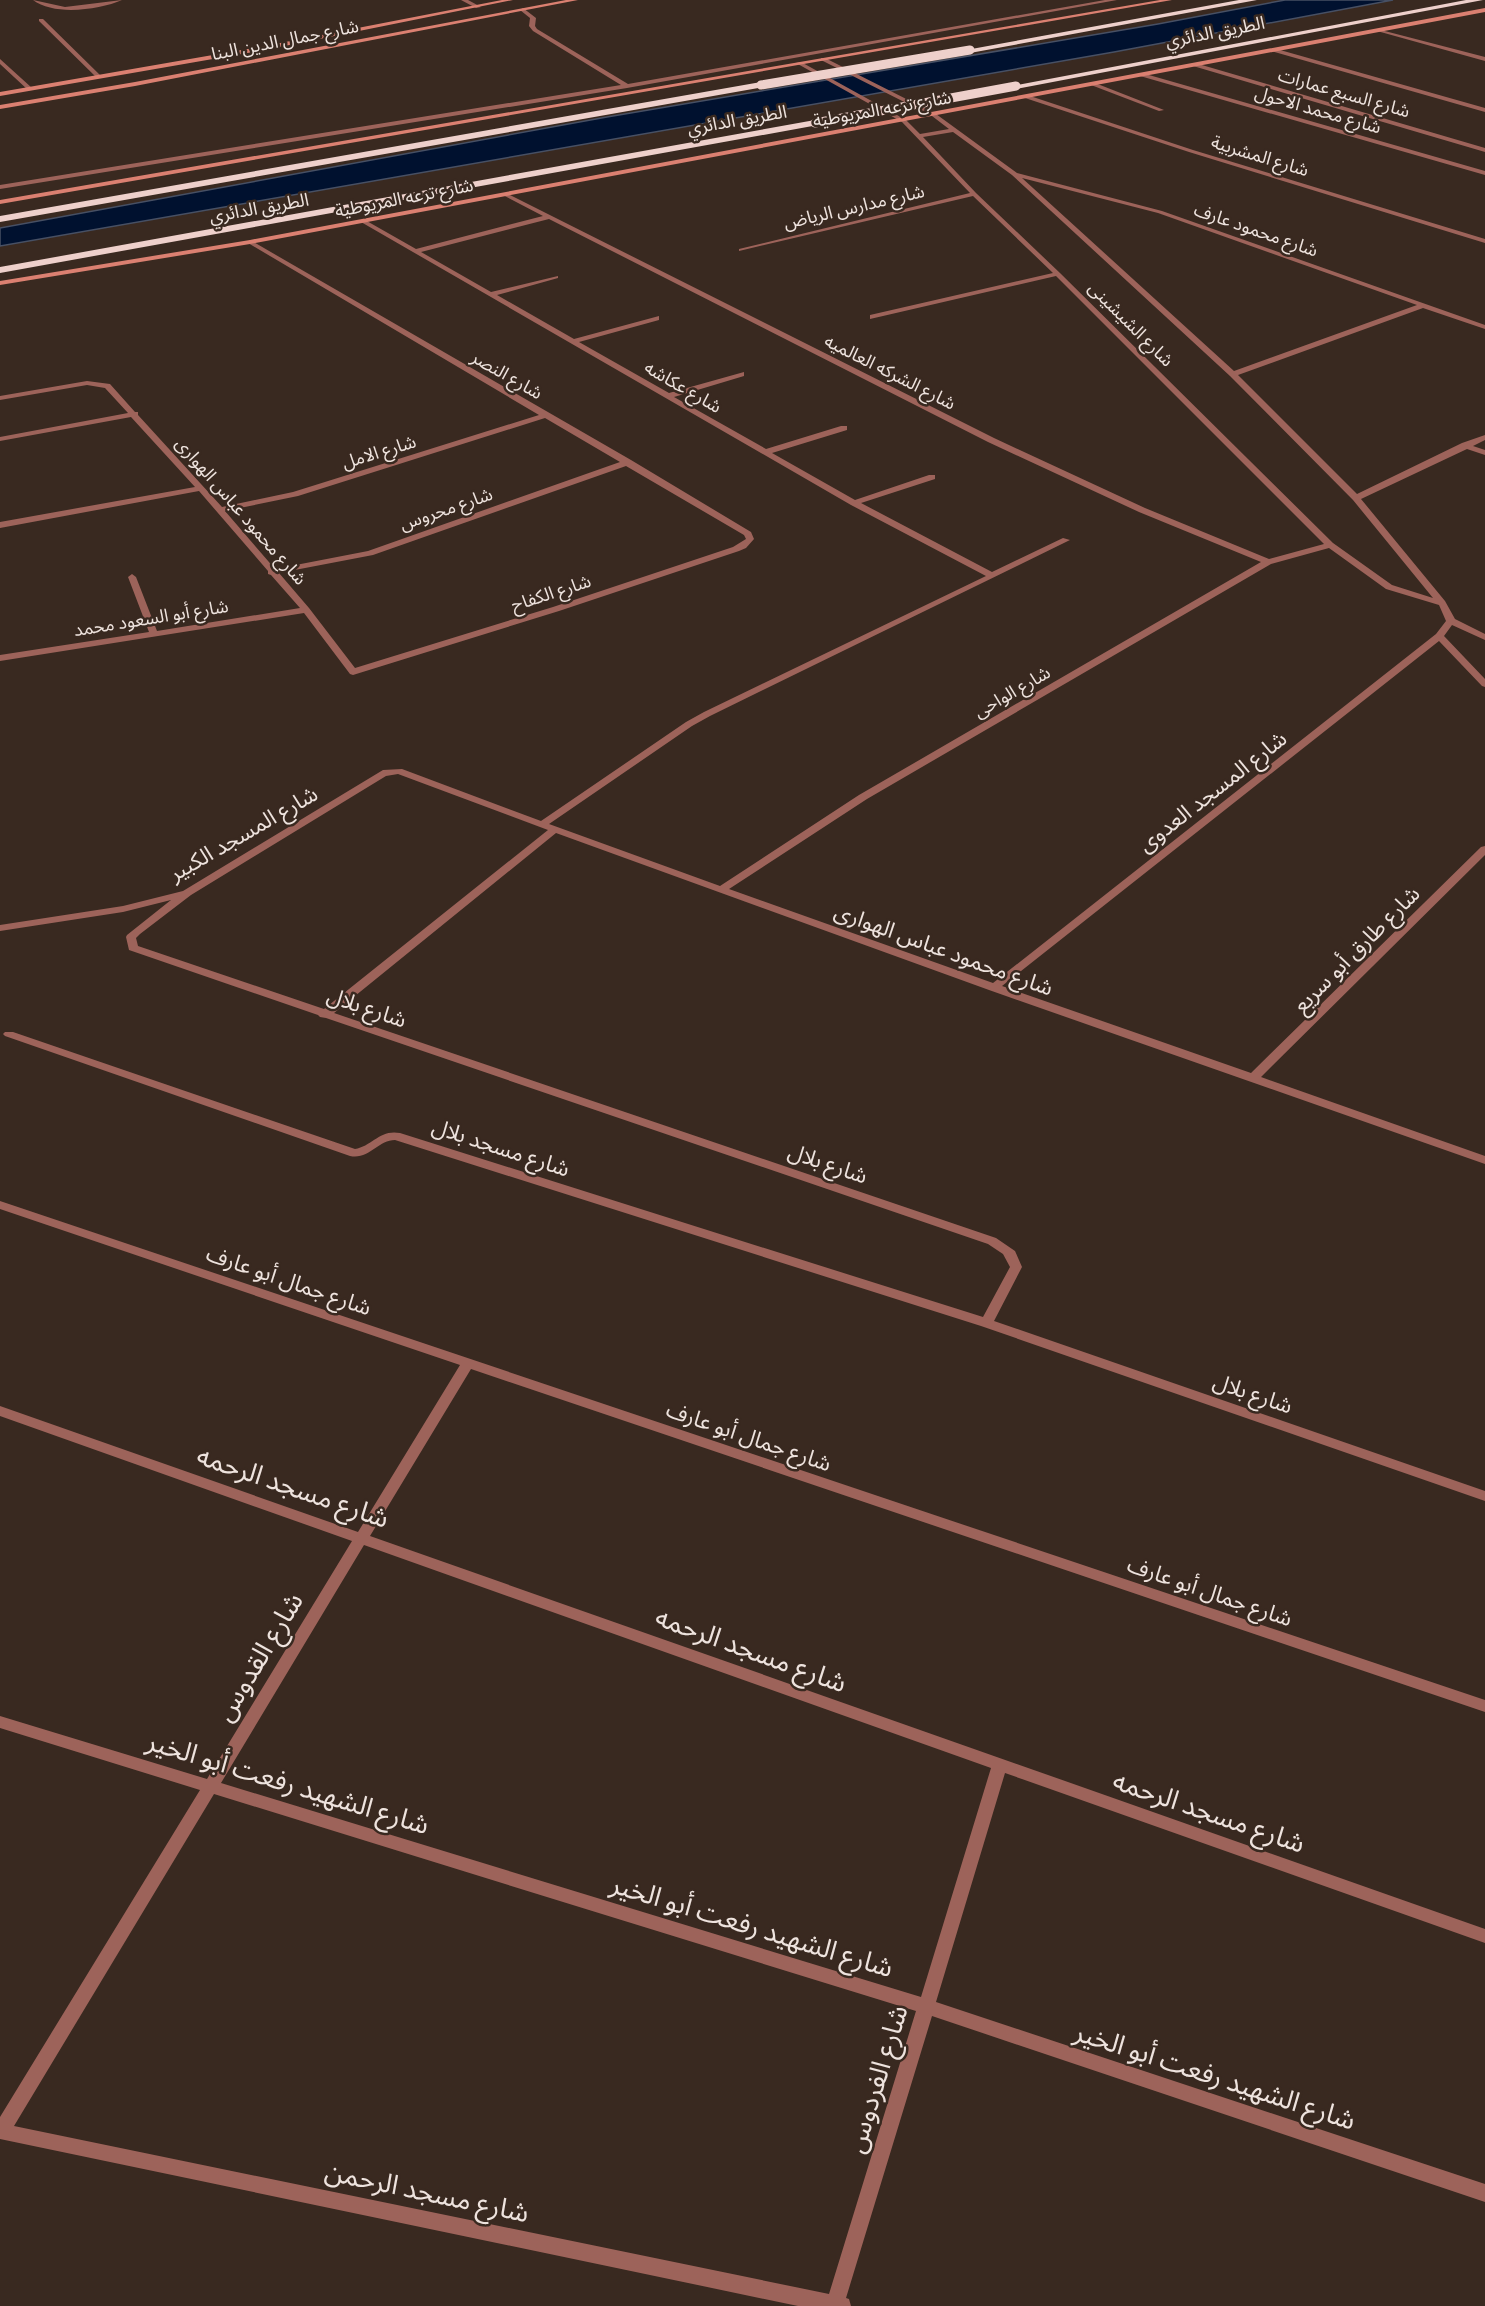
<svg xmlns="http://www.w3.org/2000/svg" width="1485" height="2306" font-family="'Exo 2','Noto Sans Arabic',sans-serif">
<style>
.water{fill:#00112f;stroke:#475064;stroke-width:1.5}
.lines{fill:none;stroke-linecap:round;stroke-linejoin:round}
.lane{fill:#9d635a;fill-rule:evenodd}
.street{fill:#9d635a;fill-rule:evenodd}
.secondary{fill:#db8071;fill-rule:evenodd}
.highway{fill:#eed0cb;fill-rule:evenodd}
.highway-bridge{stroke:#eed0cb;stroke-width:9}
.labels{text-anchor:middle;stroke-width:5;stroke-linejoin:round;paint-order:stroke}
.far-street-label{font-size:18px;fill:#eee3de;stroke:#392920}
.street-label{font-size:22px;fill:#eee3de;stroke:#392920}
.near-street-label{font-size:27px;fill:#eee3de;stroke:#392920}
</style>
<rect width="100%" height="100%" fill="#392920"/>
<path class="water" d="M 1285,0 L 1393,0 L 1114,52 L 0,246 L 0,228 L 607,117 L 1158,24 Z"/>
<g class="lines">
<path class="lane" d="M 1091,83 L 1095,83 L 1164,110 L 1159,111 L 1091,85 Z"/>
<path class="street" d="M 33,0 L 65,7 L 122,0 C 99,10 54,16 33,0 Z
M 461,0 L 468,0 L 481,7 L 476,8 Z
M 1105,0 L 1117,0 L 627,88 L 0,189 L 0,185 L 621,85 L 533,31 L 529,26 L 530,18 L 520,10 L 523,8 L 536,18 L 535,26 L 537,29 L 628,84 Z
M 39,19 L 43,19 L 101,76 L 101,78 L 97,78 L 39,21 Z
M 1377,29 L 1485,57 L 1485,61 L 1377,31 Z
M 1273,48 L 1485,108 L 1485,112 L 1271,51 Z
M 821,58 L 825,58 L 936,114 L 1017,173 L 1162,211 L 1485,325 L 1485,329 L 1423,308 L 1238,375 L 1357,494 L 1462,443 L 1485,435 L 1485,440 L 1473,446 L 1485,450 L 1485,455 L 1467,449 L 1361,499 L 1445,601 L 1455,619 L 1485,634 L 1485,640 L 1452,625 L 1444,636 L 1485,679 L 1485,687 L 1482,686 L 1439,641 L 1002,986 L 1251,1073 L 1481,847 L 1485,846 L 1485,855 L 1261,1077 L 1485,1156 L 1485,1164 L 989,990 L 556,833 L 334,1013 L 996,1238 L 1015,1251 L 1022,1267 L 994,1321 L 1485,1491 L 1485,1501 L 981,1326 L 395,1140 C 378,1140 369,1160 350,1156 L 5,1036 L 3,1034 L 5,1032 L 13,1032 L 355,1149 C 372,1146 380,1129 400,1133 L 983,1317 L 1010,1267 L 1003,1254 L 988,1244 L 326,1018 L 320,1017 L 318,1015 L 129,950 L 126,937 L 127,935 L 171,900 L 123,912 L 0,931 L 0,925 L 123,906 L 183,891 L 383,770 L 402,769 L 541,821 L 686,722 L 704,712 L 986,576 L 851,505 L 361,222 L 361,220 L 365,220 L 416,249 L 543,216 L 501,194 L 506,193 L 994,438 L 1145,508 L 1269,559 L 1324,544 L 1056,276 L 870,319 L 870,315 L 1053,273 L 973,196 L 739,251 L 739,249 L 970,193 L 902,122 L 796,63 L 801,62 L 906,120 L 920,134 L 949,129 L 932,116 L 821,60 ZM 953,132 L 1012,175 L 1230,376 L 1353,500 L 1433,598 L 1392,585 L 1333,543 L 1060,273 L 976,193 L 923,137 ZM 1022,178 L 1158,213 L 1417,305 L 1234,371 ZM 549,219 L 988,442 L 1139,512 L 1261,562 L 859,795 L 720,886 L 549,824 L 692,726 L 710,716 L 1070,540 L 1063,538 L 992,572 L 861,503 L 935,479 L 935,475 L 929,475 L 855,500 L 772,453 L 847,430 L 847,426 L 841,426 L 766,449 L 674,397 L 744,376 L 744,372 L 669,393 L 579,342 L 659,320 L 659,316 L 574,339 L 497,295 L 558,278 L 558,276 L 491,292 L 421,252 ZM 1329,548 L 1386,589 L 1439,605 L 1446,621 L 1436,634 L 993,983 L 729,889 L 867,799 L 1271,564 ZM 398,774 L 548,830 L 324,1009 L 138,946 L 136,938 L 140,934 L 191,895 L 386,776 Z
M 0,59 L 32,88 L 32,90 L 28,90 L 0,64 Z
M 1195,63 L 1485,148 L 1485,152 L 1193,66 Z
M 1142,73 L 1485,171 L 1485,175 L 1140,76 Z
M 1027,95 L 1193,150 L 1485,239 L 1485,243 L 1189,152 L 1025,98 Z
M 250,240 L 631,460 L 751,532 L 754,539 L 746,548 L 739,551 L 559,611 L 353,675 L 350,674 L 304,613 L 0,661 L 0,655 L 149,632 L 128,577 L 132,574 L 136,577 L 157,631 L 300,608 L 271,575 L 268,574 L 268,571 L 199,491 L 0,528 L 0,522 L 195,487 L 131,417 L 0,441 L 0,437 L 128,413 L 105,388 L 87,385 L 0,400 L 0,396 L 87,381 L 110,384 L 135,412 L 138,412 L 138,415 L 222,507 L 293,492 L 539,415 L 248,243 L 247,242 ZM 545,418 L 620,462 L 368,551 L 275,569 L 225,511 L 298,496 ZM 626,466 L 744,535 L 746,539 L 733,547 L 553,607 L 355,668 L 309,608 L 279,573 L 373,555 Z
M 0,1201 L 1485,1700 L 1485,1712 L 471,1369 L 370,1536 L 1485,1929 L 1485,1943 L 1005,1773 L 936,2002 L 1485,2184 L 1485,2202 L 932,2016 L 846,2298 L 849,2299 L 851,2306 L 798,2306 L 0,2139 L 0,2117 L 200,1790 L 0,1728 L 0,1716 L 207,1779 L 352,1541 L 0,1416 L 0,1406 L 358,1532 L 460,1365 L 0,1209 ZM 364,1545 L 991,1768 L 921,1997 L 221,1783 ZM 214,1794 L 916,2011 L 829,2294 L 14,2126 Z"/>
<path class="secondary" d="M 502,0 L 513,0 L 270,49 L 0,96 L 0,92 L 270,45 Z
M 566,0 L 578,0 L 135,86 L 0,109 L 0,105 L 135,82 Z
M 1160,0 L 1172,0 L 0,204 L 0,200 Z
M 1485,8 L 1485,12 L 250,244 L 0,285 L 0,281 L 250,240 Z"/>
<path class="highway" d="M 1239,0 L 1257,0 L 970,53 L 966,50 Z
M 1466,0 L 1483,0 L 1016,89 L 1012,86 Z
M 761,82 L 764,83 L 764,87 L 0,222 L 0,216 Z
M 815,120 L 818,121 L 818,125 L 0,273 L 0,267 Z"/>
<path class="highway-bridge" d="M 761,85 L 970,50
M 815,123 L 1016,86"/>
</g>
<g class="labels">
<g class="far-street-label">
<text transform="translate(1215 32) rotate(-11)" y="6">الطريق الدائري</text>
<text transform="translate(285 40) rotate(-11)" y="6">شارع جمال الدين البنا</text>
<text transform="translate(1344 93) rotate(16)" y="6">شارع السبع عمارات</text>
<text transform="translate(882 109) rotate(-10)" y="6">شارع ترعه المريوطية</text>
<text transform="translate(1318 110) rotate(16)" y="6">شارع محمد الاحول</text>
<text transform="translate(737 120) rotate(-10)" y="6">الطريق الدائري</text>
<text transform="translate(1260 156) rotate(17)" y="6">شارع المشربية</text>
<text transform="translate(404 198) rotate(-11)" y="6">شارع ترعه المريوطية</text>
<text transform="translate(854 207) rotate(-13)" y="6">شارع مدارس الرياض</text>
<text transform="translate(259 208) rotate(-10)" y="6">الطريق الدائري</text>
<text transform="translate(1256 230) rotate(19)" y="6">شارع محمود عارف</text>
<text transform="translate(1131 324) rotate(45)" y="6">شارع الشيشينى</text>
<text transform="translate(890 372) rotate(27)" y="6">شارع الشركه العالميه</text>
<text transform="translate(507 375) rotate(30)" y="6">شارع النصر</text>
<text transform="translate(683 387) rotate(30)" y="6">شارع عكاشه</text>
<text transform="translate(379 452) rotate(-17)" y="6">شارع الامل</text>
<text transform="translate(446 509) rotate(-19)" y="6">شارع محروس</text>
<text transform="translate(241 511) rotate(49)" y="6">شارع محمود عباس الهوارى</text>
<text transform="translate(551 593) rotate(-18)" y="6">شارع الكفاح</text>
<text transform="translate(151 618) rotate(-9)" y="6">شارع أبو السعود محمد</text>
<text transform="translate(1012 692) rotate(-30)" y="6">شارع الواحى</text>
</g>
<g class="street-label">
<text transform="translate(1212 791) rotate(-38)" y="8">شارع المسجد العدوى</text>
<text transform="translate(243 833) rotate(-30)" y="8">شارع المسجد الكبير</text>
<text transform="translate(944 949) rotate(20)" y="8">شارع محمود عباس الهوارى</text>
<text transform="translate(1356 949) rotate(-45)" y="8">شارع طارق أبو سريع</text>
<text transform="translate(367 1007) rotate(19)" y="8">شارع بلال</text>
<text transform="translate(501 1147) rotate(18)" y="8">شارع مسجد بلال</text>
<text transform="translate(828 1163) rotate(19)" y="8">شارع بلال</text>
<text transform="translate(289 1280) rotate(19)" y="8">شارع جمال أبو عارف</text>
<text transform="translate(1253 1393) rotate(19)" y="8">شارع بلال</text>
<text transform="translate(749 1436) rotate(19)" y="8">شارع جمال أبو عارف</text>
<text transform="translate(1210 1591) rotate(19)" y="8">شارع جمال أبو عارف</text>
</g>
<g class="near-street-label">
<text transform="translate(293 1487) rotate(19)" y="9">شارع مسجد الرحمه</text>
<text transform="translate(751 1650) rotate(20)" y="9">شارع مسجد الرحمه</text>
<text transform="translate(259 1657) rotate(-59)" y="9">شارع القدوس</text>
<text transform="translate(288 1783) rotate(17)" y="9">شارع الشهيد رفعت أبو الخير</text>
<text transform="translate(1209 1812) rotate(19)" y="9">شارع مسجد الرحمه</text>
<text transform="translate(752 1926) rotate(17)" y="9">شارع الشهيد رفعت أبو الخير</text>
<text transform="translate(1215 2076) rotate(18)" y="9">شارع الشهيد رفعت أبو الخير</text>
<text transform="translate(877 2079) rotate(-73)" y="9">شارع الفردوس</text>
<text transform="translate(427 2192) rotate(12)" y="9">شارع مسجد الرحمن</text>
</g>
</g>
</svg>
